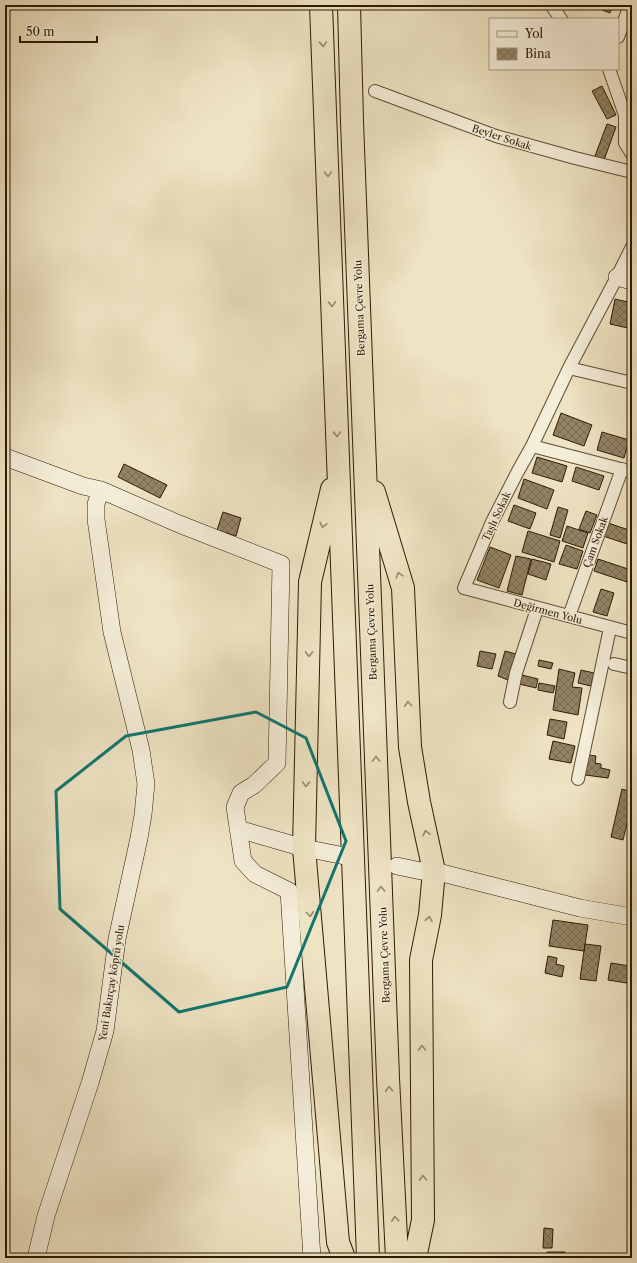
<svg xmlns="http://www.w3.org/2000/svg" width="637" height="1263" font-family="'Libre Caslon Text',serif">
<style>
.building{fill:url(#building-cross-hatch);stroke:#2e1a00}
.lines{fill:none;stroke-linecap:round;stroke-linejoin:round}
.street-casing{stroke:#5e4c31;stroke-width:14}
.secondary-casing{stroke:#2e1a00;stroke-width:18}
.highway-casing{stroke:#2e1a00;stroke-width:24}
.street{stroke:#f4edd8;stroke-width:12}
.secondary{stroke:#f4edd8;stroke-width:17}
.highway{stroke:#eee3c3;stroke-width:22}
.oneway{stroke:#98896b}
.marked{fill:none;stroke:#0f766e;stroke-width:3;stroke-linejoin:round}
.labels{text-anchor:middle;stroke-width:3;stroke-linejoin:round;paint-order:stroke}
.street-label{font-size:10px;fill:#2e1a00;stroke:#f4edd8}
</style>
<defs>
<pattern id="building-cross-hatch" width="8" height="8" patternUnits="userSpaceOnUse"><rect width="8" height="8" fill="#928365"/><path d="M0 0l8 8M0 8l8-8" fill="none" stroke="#786a51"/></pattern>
</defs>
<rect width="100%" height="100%" fill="#eee3c3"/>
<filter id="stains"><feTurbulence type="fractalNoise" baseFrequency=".005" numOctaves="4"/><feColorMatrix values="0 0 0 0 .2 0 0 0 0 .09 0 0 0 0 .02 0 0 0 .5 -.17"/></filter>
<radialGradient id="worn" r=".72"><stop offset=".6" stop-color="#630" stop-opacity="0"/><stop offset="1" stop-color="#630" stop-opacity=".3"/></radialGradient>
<path class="building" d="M 593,5 L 613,5 L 610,13 L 592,6 Z
M 602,86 L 616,115 L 607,119 L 592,91 Z
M 607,124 L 616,127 L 604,160 L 595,156 Z
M 615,299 L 632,303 L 632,329 L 610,324 Z
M 561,413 L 592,425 L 584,446 L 553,435 Z
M 602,432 L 629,440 L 624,458 L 597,450 Z
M 537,457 L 567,466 L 562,482 L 532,473 Z
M 124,464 L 167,485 L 160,498 L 118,477 Z
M 576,467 L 604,476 L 599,490 L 572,481 Z
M 524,479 L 554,490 L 547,509 L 518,498 Z
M 514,505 L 536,513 L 530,529 L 508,521 Z
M 558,507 L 568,510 L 560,538 L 550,535 Z
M 586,511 L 597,515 L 590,533 L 579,529 Z
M 223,512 L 241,518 L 236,536 L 217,530 Z
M 608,523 L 632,531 L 632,541 L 630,545 L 603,536 Z
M 567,526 L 588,533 L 583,548 L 562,541 Z
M 528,531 L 560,541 L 554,562 L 522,552 Z
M 566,545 L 583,551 L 577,569 L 559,564 Z
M 490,547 L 511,555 L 499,588 L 477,580 Z
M 516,556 L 531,559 L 522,595 L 507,591 Z
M 532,559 L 551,564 L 546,580 L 528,574 Z
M 598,559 L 631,570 L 627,582 L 594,571 Z
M 632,587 L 632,603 L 627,601 Z
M 601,589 L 614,593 L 607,616 L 593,612 Z
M 480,651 L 496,654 L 492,669 L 477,666 Z
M 505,651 L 516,654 L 508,680 L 498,676 Z
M 539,660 L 553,663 L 551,669 L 538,666 Z
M 559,669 L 575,673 L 572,687 L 582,688 L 578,715 L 553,710 Z
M 581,670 L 594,673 L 591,686 L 578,683 Z
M 522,675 L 538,679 L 536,688 L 519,684 Z
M 539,683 L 555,686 L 553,693 L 538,690 Z
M 632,708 L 632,718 L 628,716 Z
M 550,719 L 567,722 L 564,739 L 547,735 Z
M 553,741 L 575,746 L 571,763 L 549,759 Z
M 589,755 L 596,756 L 595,763 L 601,764 L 601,768 L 610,770 L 608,778 L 585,775 Z
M 632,771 L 632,784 L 629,783 Z
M 622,789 L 632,792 L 632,803 L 623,840 L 611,837 Z
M 632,844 L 632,858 L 629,858 Z
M 553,920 L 588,925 L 584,951 L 549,946 Z
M 585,944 L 601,946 L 596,981 L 580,979 Z
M 548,956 L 557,958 L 556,964 L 564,966 L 562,977 L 545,973 Z
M 611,963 L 630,966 L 627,983 L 608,980 Z
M 544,1228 L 553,1229 L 552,1248 L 543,1248 Z
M 547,1252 L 565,1252 L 565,1258 L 546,1258 Z"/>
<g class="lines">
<defs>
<path id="street" d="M 551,5 L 561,19
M 618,37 L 630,5
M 609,69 L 625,115 L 625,143 L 632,154
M 375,91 L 496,136 L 575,158 L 632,172
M 632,247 L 617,277 L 569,368 L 532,446 L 517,473 L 492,522 L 464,588 L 632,633
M 569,368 L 632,383
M 532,446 L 632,472
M 569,616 L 622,469
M 614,664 L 632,668
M 510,702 L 516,673 L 537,609
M 578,779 L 610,628"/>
<path id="secondary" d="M 617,277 L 632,281
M 5,457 L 83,486 L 101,490 L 179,524 L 281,564 L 277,763 L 254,785 L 241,793 L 235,807 L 243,861 L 255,874 L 289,891 L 312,1258
M 238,829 L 304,848 L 345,856
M 397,866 L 421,871 L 434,871 L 580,908 L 632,917
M 36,1258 L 46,1216 L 90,1083 L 105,1031 L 117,939 L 139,838 L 143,815 L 146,784 L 141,750 L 112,632 L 96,519 L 96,504 L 101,490"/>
<path id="highway" d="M 321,5 L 368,1258
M 349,5 L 352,121 L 388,1078 L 397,1258
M 332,489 L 310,582 L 304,848 L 338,1242 L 344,1258
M 374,492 L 403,588 L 410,747 L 419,802 L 434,871 L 430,915 L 421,960 L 423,1220 L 415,1258"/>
</defs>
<use href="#street" class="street-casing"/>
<use href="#secondary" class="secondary-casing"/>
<use href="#highway" class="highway-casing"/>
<use href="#street" class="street"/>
<use href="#secondary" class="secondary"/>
<use href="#highway" class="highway"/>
</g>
<defs><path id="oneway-chevron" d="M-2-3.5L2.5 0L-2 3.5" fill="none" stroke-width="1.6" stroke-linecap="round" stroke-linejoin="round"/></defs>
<g class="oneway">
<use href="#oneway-chevron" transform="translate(323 44) rotate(88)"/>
<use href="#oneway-chevron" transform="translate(328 174) rotate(88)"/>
<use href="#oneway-chevron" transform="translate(332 304) rotate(88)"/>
<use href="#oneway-chevron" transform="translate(337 434) rotate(88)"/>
<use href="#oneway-chevron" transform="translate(323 525) rotate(103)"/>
<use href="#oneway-chevron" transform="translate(399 575) rotate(-107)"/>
<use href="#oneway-chevron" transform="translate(309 654) rotate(91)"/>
<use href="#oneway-chevron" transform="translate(408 704) rotate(-93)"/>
<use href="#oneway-chevron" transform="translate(376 759) rotate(-92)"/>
<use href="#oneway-chevron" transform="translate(306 784) rotate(91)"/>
<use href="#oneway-chevron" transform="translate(426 833) rotate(-103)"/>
<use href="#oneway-chevron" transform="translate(381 889) rotate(-92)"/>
<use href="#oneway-chevron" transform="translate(310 914) rotate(85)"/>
<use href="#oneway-chevron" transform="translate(429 919) rotate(-80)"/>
<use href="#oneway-chevron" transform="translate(422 1048) rotate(-91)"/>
<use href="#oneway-chevron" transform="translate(389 1089) rotate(-93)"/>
<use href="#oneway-chevron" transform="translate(423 1178) rotate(-91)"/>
<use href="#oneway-chevron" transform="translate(395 1219) rotate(-93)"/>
</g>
<path class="marked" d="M 256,712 L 306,738 L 346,841 L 287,987 L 179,1012 L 60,909 L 56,791 L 126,736 Z"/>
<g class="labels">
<g class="street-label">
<text transform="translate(502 137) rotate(18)" y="4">Beyler Sokak</text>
<text transform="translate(359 308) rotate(-92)" y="4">Bergama Çevre Yolu</text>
<text transform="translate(496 516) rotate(-65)" y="4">Taşlı Sokak</text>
<text transform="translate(595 542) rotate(-70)" y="4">Çam Sokak</text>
<text transform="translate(548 611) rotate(15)" y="4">Değirmen Yolu</text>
<text transform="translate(371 632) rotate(-92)" y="4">Bergama Çevre Yolu</text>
<text transform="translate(384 955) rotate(-92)" y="4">Bergama Çevre Yolu</text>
<text transform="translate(111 983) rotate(-81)" y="4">Yeni Bakırçay köprü yolu</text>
</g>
</g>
<rect width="637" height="1263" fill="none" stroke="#eee3c3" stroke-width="20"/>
<rect x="6" y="6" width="625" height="1251" fill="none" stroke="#2e1a00" stroke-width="2"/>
<rect x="10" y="10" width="617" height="1243" fill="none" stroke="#2e1a00"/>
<rect x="489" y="18" width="130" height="52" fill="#f4edd8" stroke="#a59982"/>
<rect x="497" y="31" width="20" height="6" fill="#f4edd8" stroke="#a59982"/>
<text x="525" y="38" font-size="12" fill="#2e1a00">Yol</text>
<rect x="497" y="48" width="20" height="12" fill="url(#building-cross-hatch)" stroke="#a59982"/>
<text x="525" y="58" font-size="12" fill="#2e1a00">Bina</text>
<path d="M20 36v6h77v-6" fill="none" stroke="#2e1a00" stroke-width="2"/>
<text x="26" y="36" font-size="12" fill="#2e1a00" stroke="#f4edd8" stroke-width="3" paint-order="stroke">50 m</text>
<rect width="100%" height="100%" filter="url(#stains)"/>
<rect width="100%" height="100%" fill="url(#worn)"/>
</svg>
